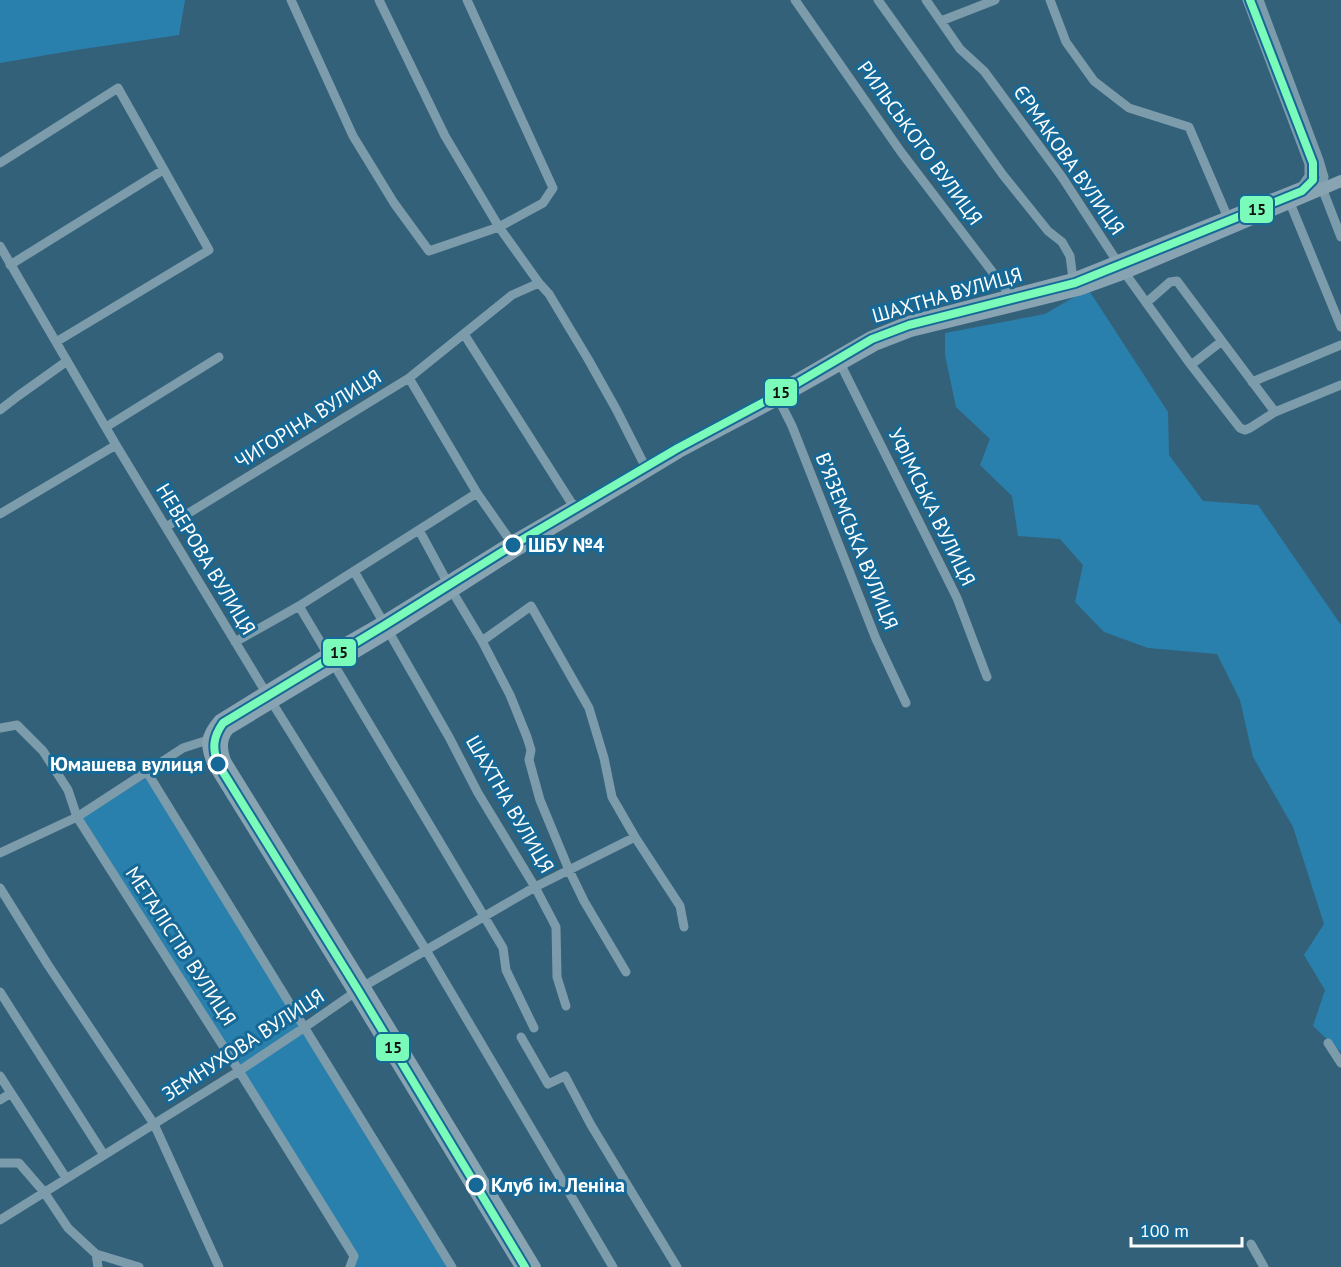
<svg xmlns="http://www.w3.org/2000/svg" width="1341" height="1267" font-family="'PT Sans',sans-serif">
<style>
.green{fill:#2a80ad}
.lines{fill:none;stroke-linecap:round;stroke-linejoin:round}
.minor{stroke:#7d9cab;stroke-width:9}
.major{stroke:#88a4b2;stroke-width:12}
.tram-1-casing{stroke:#166996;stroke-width:12}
.tram-1{stroke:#7afbb9;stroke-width:8}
.stop-dot{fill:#166996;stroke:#fff;stroke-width:3}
.labels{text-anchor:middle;stroke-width:6;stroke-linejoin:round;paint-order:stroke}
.street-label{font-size:20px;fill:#fff;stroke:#166996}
.stop-label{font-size:20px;font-weight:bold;fill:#fff;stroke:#166996;text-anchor:start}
.line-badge{stroke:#166996;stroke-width:2}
.pale-badge-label{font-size:16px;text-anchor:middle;font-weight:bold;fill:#111}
</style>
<rect width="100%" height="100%" fill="#336179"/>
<path class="green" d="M 0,0 L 185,0 L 179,35 L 76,50 L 0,63 Z
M 1088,289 L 1168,412 L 1169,455 L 1203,501 L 1258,505 L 1341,625 L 1341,1052 L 1313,1026 L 1325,990 L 1304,955 L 1324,924 L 1293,827 L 1253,757 L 1240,700 L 1217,654 L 1148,648 L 1104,632 L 1075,602 L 1083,565 L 1060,539 L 1018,536 L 1012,496 L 980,465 L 990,439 L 956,407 L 945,355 L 945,333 L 1045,314 Z
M 147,777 L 418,1221 L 448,1267 L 354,1267 L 358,1254 L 83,818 Z"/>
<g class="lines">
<path class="minor" d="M 291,0 L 353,136 L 394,203 L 429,251 L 499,227 L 543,203 L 553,188 L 467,0
M 379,0 L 445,136 L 499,227 L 539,283 L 549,294 L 588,359 L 616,409 L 648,472
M 795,0 L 901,152 L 1013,299
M 878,0 L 1003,175 L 1048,231 L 1062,242 L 1070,256 L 1073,279 L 1075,283
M 926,0 L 960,49 L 984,71 L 1062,177 L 1122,269 L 1191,365 L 1240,428 L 1245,430 L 1250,428 L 1275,412 L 1341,385
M 1050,0 L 1066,42 L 1094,81 L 1129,108 L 1189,127 L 1228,218
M 1247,0 L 1309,164 L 1309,176 L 1301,188
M 1259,0 L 1319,160 L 1324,177 L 1322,188 L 1341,237
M 941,21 L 995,0
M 0,163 L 118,88 L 209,250 L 56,342
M 1290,203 L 1341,327
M 0,246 L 116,445 L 268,696 L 426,950 L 613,1267
M 10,265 L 163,170
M 1146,303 L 1170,282 L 1177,281 L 1275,412
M 464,334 L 574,507
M 838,359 L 957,598 L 987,677
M 1191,365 L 1222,341
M 409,378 L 477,493 L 514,546
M 1252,382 L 1341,345
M 777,396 L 792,426 L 876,639 L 906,703
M 0,410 L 18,396 L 67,361
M 106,427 L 219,357
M 0,514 L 116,445
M 166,527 L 409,378 L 512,295 L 539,283
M 419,530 L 452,591 L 482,641 L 510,695 L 527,737 L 531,750 L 529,760 L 540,800 L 569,870 L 584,901 L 626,972
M 354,571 L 449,737 L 478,793 L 535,887 L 556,927 L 557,977 L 566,1006
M 299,606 L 503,948 L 506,970 L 534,1028
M 482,641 L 531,606 L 589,708 L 604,758 L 612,797 L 635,837 L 680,906 L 684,927
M 235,642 L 299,606 L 477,493
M 0,728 L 17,725 L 43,751 L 68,790 L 77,817 L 239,1071 L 354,1256 L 350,1267
M 147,772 L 452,1267
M 0,853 L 77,817 L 183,748 L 208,740
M 0,888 L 48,965 L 154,1124 L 219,1267
M 0,992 L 104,1155
M 521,1037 L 548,1084 L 565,1076 L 591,1125 L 677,1267
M 1328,1043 L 1341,1063
M 0,1076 L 66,1178
M 0,1100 L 11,1093
M 0,1163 L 19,1163 L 44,1192 L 68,1228 L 96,1254 L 139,1267
M 0,1220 L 239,1071 L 305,1027 L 364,986 L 535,887 L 635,837
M 1251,1244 L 1264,1267
M 96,1254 L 98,1267"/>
<path class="major" d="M 769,396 L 871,337 L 908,322 L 1073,279 L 1301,188 L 1319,188
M 521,1267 L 354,992 L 214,765 C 205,745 206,736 220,720 L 327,654 L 383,622 L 510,543 L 574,506
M 535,1267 L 364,986 L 225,761 C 221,749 220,740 228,729 L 389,632 L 517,550 L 679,452 L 779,399 L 875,345 L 911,331 L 1078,290 L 1125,273 L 1341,181"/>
<defs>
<path id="tram-1" d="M 525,1267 L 358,990 L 218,764 C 212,748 213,737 223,723 L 385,625 L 513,545 L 678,448 L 777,395 L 872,339 L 909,325 L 1075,283 L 1302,191 L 1313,180 L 1313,163 L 1250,0"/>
</defs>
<use href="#tram-1" class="tram-1-casing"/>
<use href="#tram-1" class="tram-1"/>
</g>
<g class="stop-dot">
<circle cx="513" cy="545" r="9"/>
<circle cx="218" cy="764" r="9"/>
<circle cx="476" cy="1185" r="9"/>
</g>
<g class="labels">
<g class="street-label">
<text transform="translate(920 143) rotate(54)" y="7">РИЛЬСЬКОГО ВУЛИЦЯ</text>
<text transform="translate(1069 160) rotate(55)" y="7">ЄРМАКОВА ВУЛИЦЯ</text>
<text transform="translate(947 295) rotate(-16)" y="7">ШАХТНА ВУЛИЦЯ</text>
<text transform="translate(308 419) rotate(-32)" y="7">ЧИГОРІНА ВУЛИЦЯ</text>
<text transform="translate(932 507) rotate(64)" y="7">УФІМСЬКА ВУЛИЦЯ</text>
<text transform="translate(857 541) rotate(68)" y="7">В’ЯЗЕМСЬКА ВУЛИЦЯ</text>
<text transform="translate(206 559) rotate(59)" y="7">НЕВЕРОВА ВУЛИЦЯ</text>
<text transform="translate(510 804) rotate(60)" y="7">ШАХТНА ВУЛИЦЯ</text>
<text transform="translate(181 946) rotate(57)" y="7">МЕТАЛІСТІВ ВУЛИЦЯ</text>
<text transform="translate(243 1045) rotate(-33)" y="7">ЗЕМНУХОВА ВУЛИЦЯ</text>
</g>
<g class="stop-label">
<text x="528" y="552">ШБУ №4</text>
<text x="203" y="771" text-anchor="end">Юмашева вулиця</text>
<text x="491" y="1192">Клуб ім. Леніна</text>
</g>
</g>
<g class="line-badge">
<rect x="1239" y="195" width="35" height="29" rx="6" fill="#7afbb9"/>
<rect x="764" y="378" width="34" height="29" rx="6" fill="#7afbb9"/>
<rect x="322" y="638" width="35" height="29" rx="6" fill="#7afbb9"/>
<rect x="375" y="1033" width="35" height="29" rx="6" fill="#7afbb9"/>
</g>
<g class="pale-badge-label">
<text x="1257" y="215">15</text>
<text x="781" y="398">15</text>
<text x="339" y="658">15</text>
<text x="393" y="1053">15</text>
</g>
<path d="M1131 1237v9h111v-9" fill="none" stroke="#ffffff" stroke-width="3"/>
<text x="1140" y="1237" font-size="18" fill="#ffffff" stroke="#166996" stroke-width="4.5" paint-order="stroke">100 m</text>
</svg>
